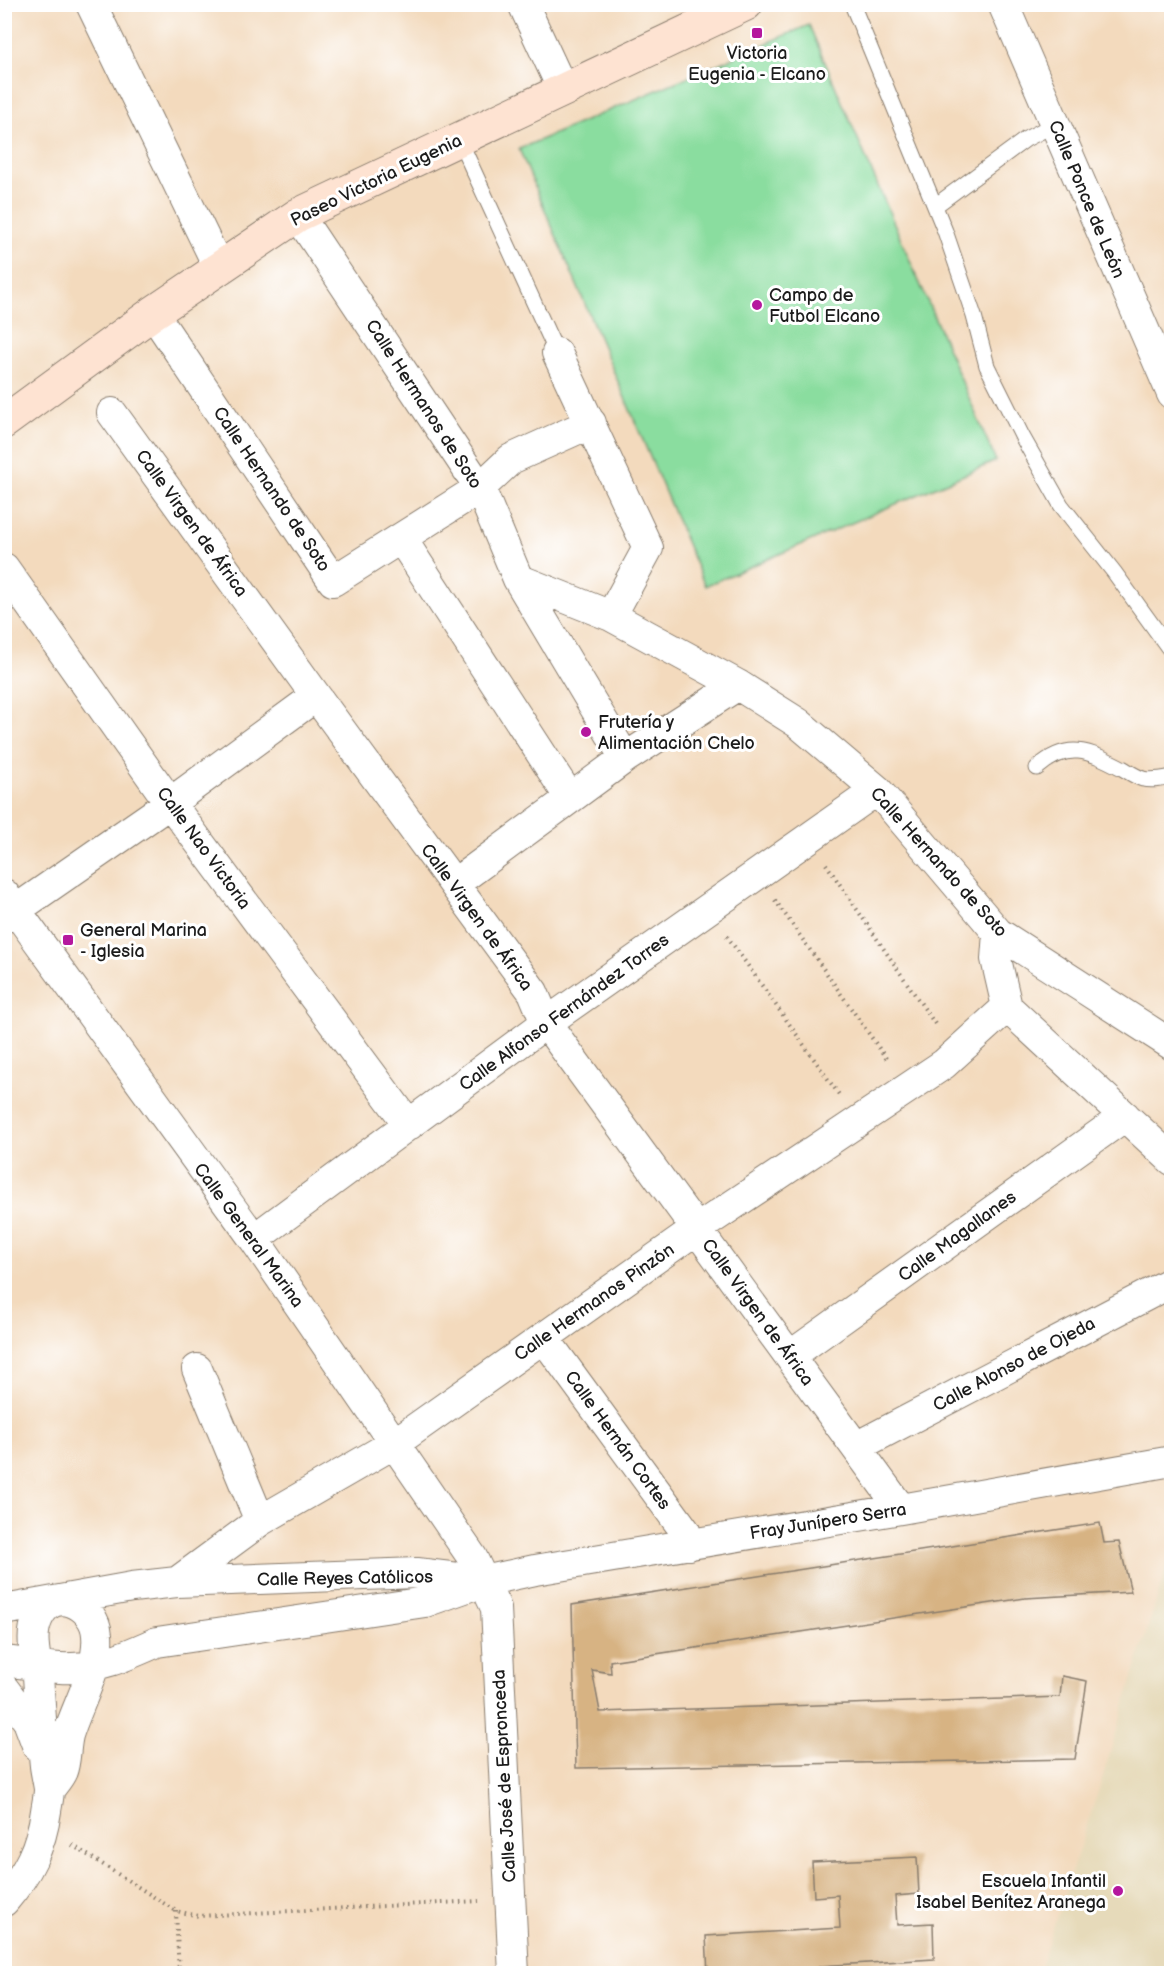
<svg xmlns="http://www.w3.org/2000/svg" width="1176" height="1978" font-family="'Balsamiq Sans',sans-serif">
<style>
.built{fill:#e6daba}
.green{fill:#8add9f;stroke:#537c5e;stroke-width:1.5}
.building{fill:#d7b383}
.lines{fill:none;stroke-linecap:round;stroke-linejoin:round}
.lane-casing{stroke:#887b6c;stroke-width:17}
.street-casing{stroke:#887b6c;stroke-width:32}
.secondary-casing{stroke:#887b6c;stroke-width:35}
.path{stroke:#887b6c;stroke-width:4;stroke-dasharray:1.5 4.5;stroke-linecap:butt}
.lane{stroke:#fff;stroke-width:15}
.street{stroke:#fff;stroke-width:30}
.secondary{stroke:#fee3d2;stroke-width:33}
.poi-dot{fill:#b5179e;stroke:#fff;stroke-width:2}
.labels{text-anchor:middle;stroke-width:6;stroke-linejoin:round;paint-order:stroke}
.poi-label{font-size:18px;fill:#1c1c1c;stroke:#fff;text-anchor:start}
.street-label{font-size:18px;fill:#1c1c1c;stroke:#fff}
</style>
<rect width="100%" height="100%" fill="#fff"/>
<filter id="ink" filterUnits="userSpaceOnUse"><feTurbulence type="fractalNoise" baseFrequency=".0167" numOctaves="2"/><feDisplacementMap in="SourceGraphic" scale="12" xChannelSelector="R" yChannelSelector="G"/><feConvolveMatrix kernelMatrix="1 2 1 2 8 2 1 2 1" color-interpolation-filters="sRGB"/></filter>
<filter id="wash" filterUnits="userSpaceOnUse"><feTurbulence type="fractalNoise" baseFrequency=".008" numOctaves="4" result="noise"/><feDisplacementMap in="SourceGraphic" scale="24" xChannelSelector="R" yChannelSelector="G"/><feGaussianBlur stdDeviation="1.35" result="paint"/><feColorMatrix in="noise" values="0 0 0 0 0 0 0 0 0 0 0 0 0 0 0 0 0 1.4 0 .05"/><feComposite in="paint" operator="in"/></filter>
<g filter="url(#wash)">
<rect width="100%" height="100%" fill="#f3dabd"/>
<path class="built" d="M 1171,1552 L 1171,1973 L 1038,1973 L 1100,1786 Z"/>
<path class="green" d="M 809,25 L 996,461 L 705,586 L 519,149 Z"/>
<g id="blocks">
<path class="building" d="M 1100,1523 L 1104,1543 L 1119,1542 L 1131,1592 L 1025,1598 L 610,1661 L 611,1673 L 592,1670 L 600,1712 L 1060,1697 L 1062,1676 L 1087,1681 L 1075,1759 L 576,1768 L 572,1605 Z
M 917,1857 L 919,1894 L 895,1896 L 897,1925 L 933,1923 L 934,1959 L 819,1966 L 819,1974 L 708,1974 L 706,1936 L 840,1928 L 838,1895 L 814,1897 L 812,1862 Z"/>
</g>
</g>
<g filter="url(#ink)">
<use href="#blocks" fill-opacity="0" stroke="#887b6c" stroke-width="1.5"/>
<g class="lines">
<defs>
<path id="lane" d="M 852,4 L 945,231 L 974,316 L 987,366 L 1023,438 L 1061,505 L 1114,572 L 1168,647 L 1172,648
M 459,139 L 557,353
M 935,206 L 1026,139 L 1055,124
M 1037,768 C 1068,740 1089,751 1122,768 C 1129,772 1136,777 1143,779 C 1153,781 1162,779 1172,777"/>
<path id="street" d="M 91,4 L 219,268
M 523,4 L 563,90
M 1003,4 L 1172,394
M 298,215 L 480,488 L 518,579 L 625,758
M 153,313 L 333,581 L 480,488 L 511,459 L 591,423
M 557,353 L 648,548 L 611,616
M 112,413 L 316,696 L 533,992 L 546,1023 L 901,1509
M 401,538 L 570,798
M 4,568 L 170,803 L 409,1125
M 518,579 L 611,616 L 738,685 L 798,723 L 877,790 L 998,933 L 1172,1045
M 454,884 L 625,758 L 738,685
M 4,894 L 254,1239 L 472,1557 L 496,1608 L 514,1974
M 4,918 L 170,803 L 316,696
M 998,933 L 996,959 L 1007,1007 L 1172,1160
M 254,1239 L 546,1023 L 877,790
M 544,1338 L 685,1531 L 689,1545
M 790,1356 L 1125,1116
M 197,1369 L 260,1521
M 856,1447 L 1172,1282
M 177,1582 L 260,1521 L 395,1443 L 697,1229 L 944,1064 L 1007,1007
M 4,1610 L 132,1587 L 177,1582 L 417,1573 L 475,1580
M 4,1661 C 23,1663 41,1667 60,1668 C 95,1670 126,1656 157,1642 L 425,1602 L 484,1581 L 535,1570 L 901,1509 L 1172,1461
M 4,1689 L 28,1721 L 37,1745
M 4,1901 C 28,1873 41,1847 46,1811 C 47,1804 49,1796 49,1789 C 48,1781 46,1774 45,1766 C 42,1736 40,1706 38,1676 C 36,1655 29,1637 38,1618 C 53,1584 95,1604 97,1635 C 100,1667 77,1705 68,1735 C 65,1747 66,1761 62,1771 C 59,1778 53,1784 49,1790"/>
<path id="secondary" d="M 4,422 L 153,313 L 298,215 L 746,4"/>
</defs>
<use href="#lane" class="lane-casing"/>
<use href="#street" class="street-casing"/>
<use href="#secondary" class="secondary-casing"/>
<path class="path" d="M 826,864 L 937,1027
M 775,900 L 888,1061
M 727,936 L 840,1096
M 72,1845 L 176,1911 L 199,1916 L 479,1901
M 176,1911 L 179,1974"/>
<use href="#lane" class="lane"/>
<use href="#street" class="street"/>
<use href="#secondary" class="secondary"/>
</g>
</g>
<g class="poi-dot">
<rect x="751" y="27" width="12" height="12" rx="3"/>
<circle cx="757" cy="305" r="6"/>
<circle cx="586" cy="732" r="6"/>
<rect x="62" y="934" width="12" height="12" rx="3"/>
<circle cx="1118" cy="1891" r="6"/>
</g>
<g class="labels">
<g class="poi-label">
<text x="757" y="59" text-anchor="middle">Victoria<tspan x="757" dy="21">Eugenia - Elcano</tspan></text>
<text x="769" y="301">Campo de<tspan x="769" dy="21">Futbol Elcano</tspan></text>
<text x="598" y="728">Frutería y<tspan x="598" dy="21">Alimentación Chelo</tspan></text>
<text x="80" y="936">General Marina<tspan x="80" dy="21">- Iglesia</tspan></text>
<text x="1106" y="1887" text-anchor="end">Escuela Infantil<tspan x="1106" dy="21">Isabel Benítez Aranega</tspan></text>
</g>
<g class="street-label">
<text transform="translate(376 180) rotate(-26)" y="6">Paseo Victoria Eugenia</text>
<text transform="translate(1087 199) rotate(67)" y="6">Calle Ponce de León</text>
<text transform="translate(424 404) rotate(57)" y="6">Calle Hermanos de Soto</text>
<text transform="translate(272 489) rotate(56)" y="6">Calle Hernando de Soto</text>
<text transform="translate(192 523) rotate(54)" y="6">Calle Virgen de África</text>
<text transform="translate(204 848) rotate(54)" y="6">Calle Nao Victoria</text>
<text transform="translate(939 862) rotate(48)" y="6">Calle Hernando de Soto</text>
<text transform="translate(477 917) rotate(54)" y="6">Calle Virgen de África</text>
<text transform="translate(564 1012) rotate(-36)" y="6">Calle Alfonso Fernández Torres</text>
<text transform="translate(249 1235) rotate(54)" y="6">Calle General Marina</text>
<text transform="translate(957 1236) rotate(-36)" y="6">Calle Magallanes</text>
<text transform="translate(594 1302) rotate(-35)" y="6">Calle Hermanos Pinzón</text>
<text transform="translate(758 1312) rotate(54)" y="6">Calle Virgen de África</text>
<text transform="translate(1014 1364) rotate(-28)" y="6">Calle Alonso de Ojeda</text>
<text transform="translate(618 1440) rotate(54)" y="6">Calle Hernán Cortes</text>
<text transform="translate(828 1521) rotate(-9)" y="6">Fray Junípero Serra</text>
<text transform="translate(345 1578) rotate(-1)" y="6">Calle Reyes Católicos</text>
<text transform="translate(504 1776) rotate(-93)" y="6">Calle José de Espronceda</text>
</g>
</g>
<rect width="1176" height="1978" fill="none" stroke="#fff" stroke-width="24"/>
</svg>
